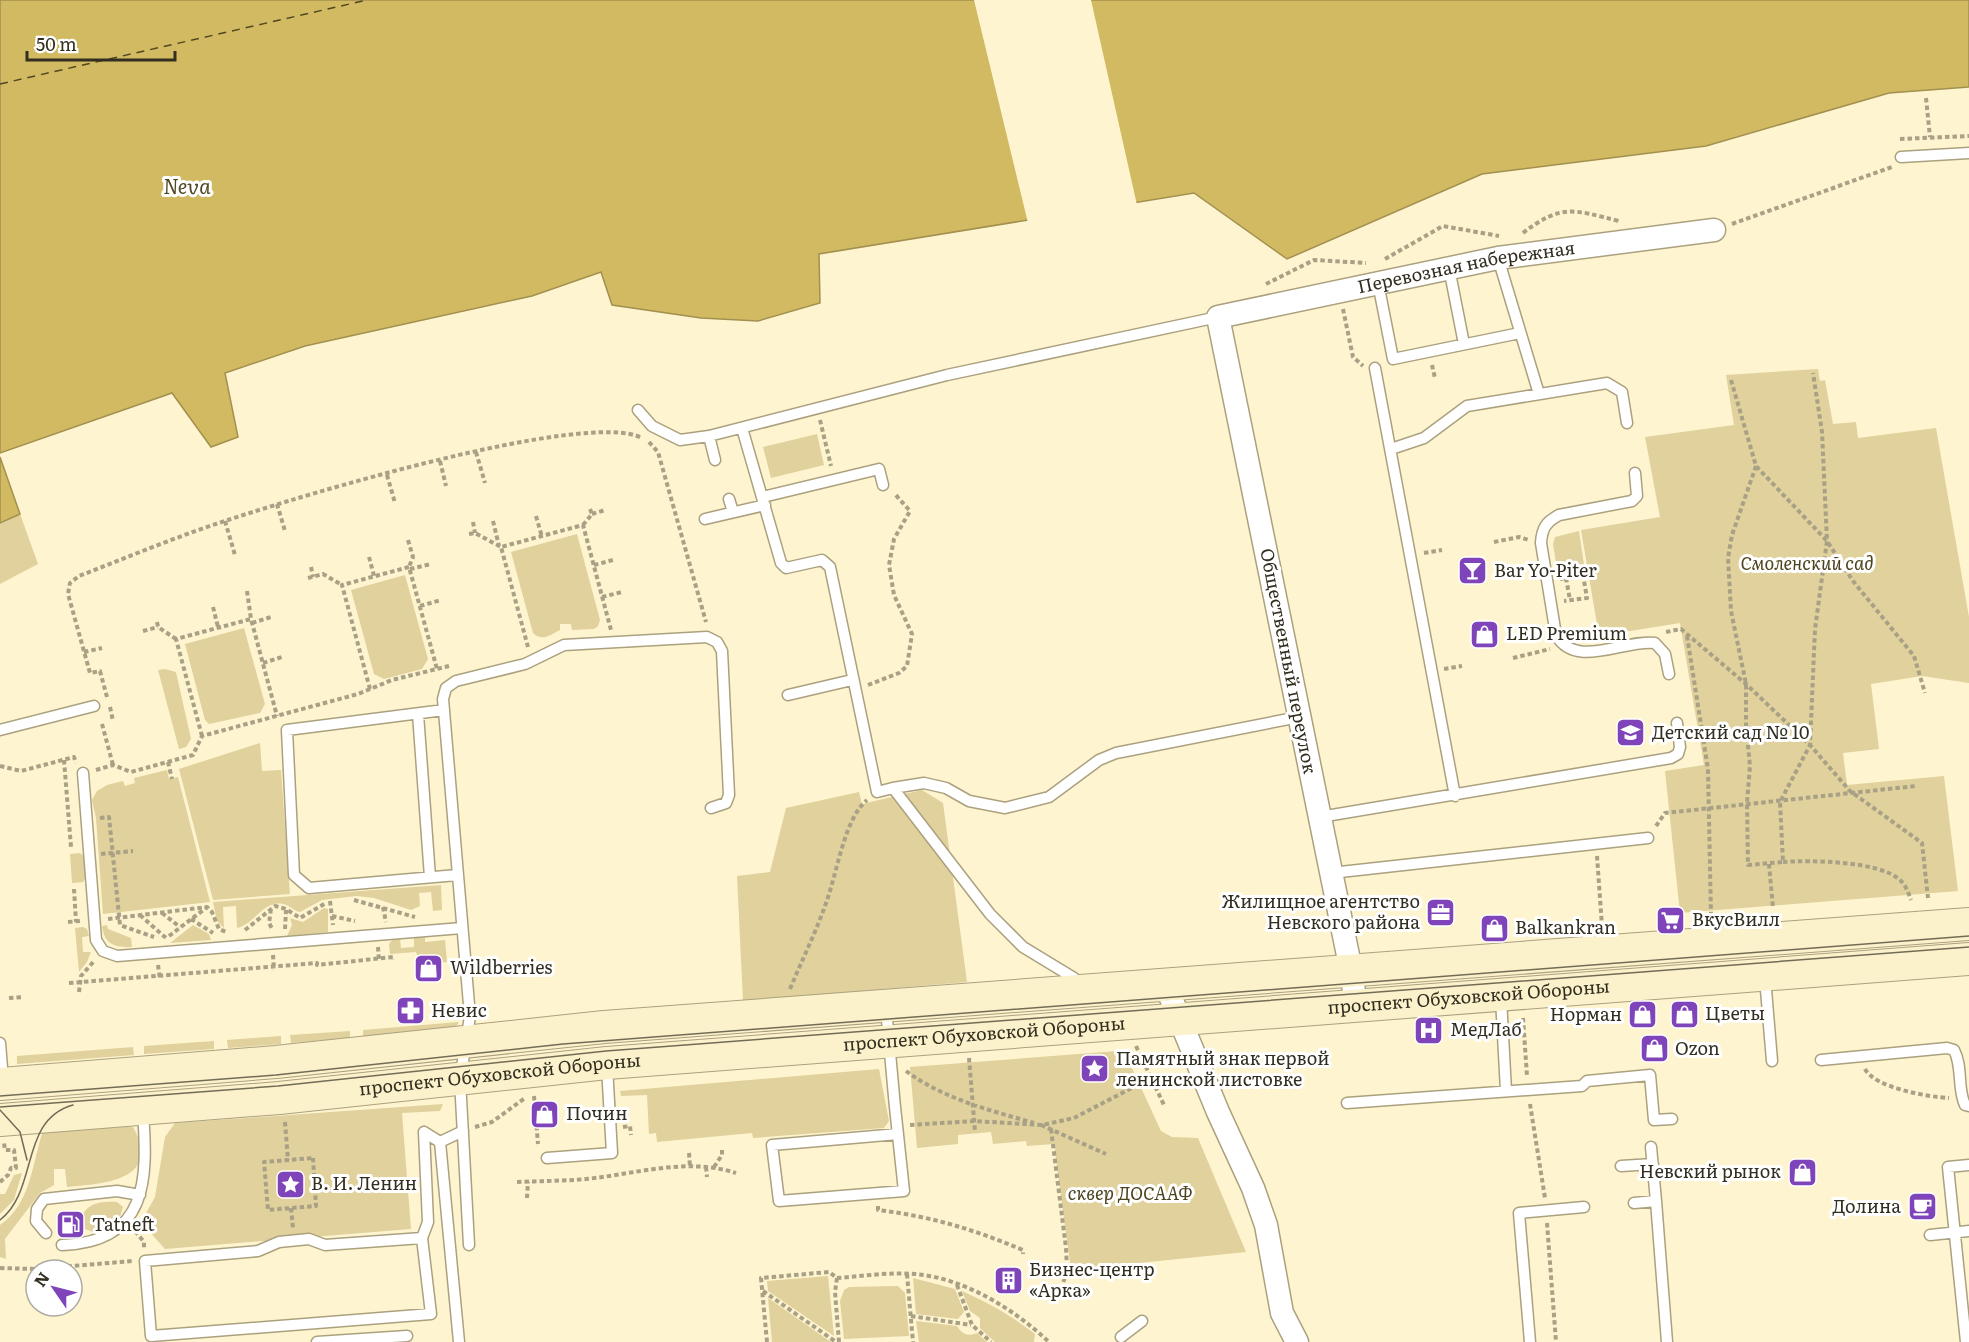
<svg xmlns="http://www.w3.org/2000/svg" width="1969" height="1342" font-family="Literata,serif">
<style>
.green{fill:#e0d19d}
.water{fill:#d2ba63;stroke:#a2904f;stroke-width:1.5}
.pier{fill:#fef4cf}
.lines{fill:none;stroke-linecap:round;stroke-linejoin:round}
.ferry{stroke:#514721;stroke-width:1.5;stroke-dasharray:8 6;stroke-linecap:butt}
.service-casing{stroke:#aba17f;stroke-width:13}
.minor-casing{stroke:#aba17f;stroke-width:25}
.secondary-casing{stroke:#aba17f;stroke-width:34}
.path{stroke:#a9a186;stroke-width:4;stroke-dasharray:4.5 3;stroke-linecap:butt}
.service{stroke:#fff;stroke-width:10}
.minor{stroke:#fff;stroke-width:22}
.secondary{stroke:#fbf1cb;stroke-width:32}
.tram{stroke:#726c57;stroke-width:1.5}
.labels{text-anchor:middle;stroke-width:6;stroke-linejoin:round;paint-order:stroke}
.street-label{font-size:18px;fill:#322e20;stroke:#fff}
.park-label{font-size:18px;font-style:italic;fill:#4c421d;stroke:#fff}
.poi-label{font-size:18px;fill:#322e20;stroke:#fff;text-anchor:start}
.water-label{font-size:20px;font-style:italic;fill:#514721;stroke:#fff}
</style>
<rect width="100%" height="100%" fill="#fef4cf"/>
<path class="green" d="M 1818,369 L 1820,381 L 1825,380 L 1833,424 L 1856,422 L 1858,438 L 1936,428 L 1969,617 L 1969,683 L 1922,676 L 1871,684 L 1879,749 L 1843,753 L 1847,785 L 1944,776 L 1958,891 L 1680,913 L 1665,771 L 1704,765 L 1680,623 L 1599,636 L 1581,530 L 1660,517 L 1645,437 L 1734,425 L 1726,375 Z
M 817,434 L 824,465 L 771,478 L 763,447 Z
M 20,514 L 38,564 L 0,584 L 0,523 Z
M 1579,531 L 1585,571 L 1558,576 L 1553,544 L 1555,537 Z
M 577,534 L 600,620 L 598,626 L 594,629 L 572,630 L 571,624 L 560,624 L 560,630 C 550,635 542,642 533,633 L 511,552 Z
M 405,575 L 428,659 L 422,669 L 384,679 L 374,674 L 351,590 Z
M 244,628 L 265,704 L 260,713 L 209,724 L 205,720 L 185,644 Z
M 165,669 L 176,672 L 191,739 L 186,747 L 179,749 L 158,670 Z
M 260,743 L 262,771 L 281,770 L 290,894 L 213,900 L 179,769 Z
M 167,770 L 169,779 L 178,777 L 210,902 L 103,914 L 96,818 L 92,800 L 97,791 L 107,785 L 123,781 L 125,786 L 135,783 L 134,778 Z
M 922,790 L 943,803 L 967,982 L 743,1001 L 737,876 L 770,872 L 786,808 L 859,792 L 862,804 Z
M 80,853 L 85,857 L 86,878 L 83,882 L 72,883 L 70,854 Z
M 441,885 L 442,910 L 433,911 L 431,892 L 419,893 L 420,906 L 411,910 L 374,898 L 356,896 L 322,900 L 300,912 C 293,911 290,905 283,904 C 263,900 255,924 237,928 L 236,906 L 223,907 L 224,928 L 217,921 L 213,902 Z
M 324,908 L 328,909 L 328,932 L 287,936 L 292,925 L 290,918 L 303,922 Z
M 107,925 L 108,929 L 131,938 L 132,947 C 115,948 104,944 102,926 Z
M 193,925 L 209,934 L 211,940 L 170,943 Z
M 83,927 L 87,929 L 89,936 L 82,937 L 83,952 L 91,952 L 87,962 L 79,972 L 75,928 Z
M 425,937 L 425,942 L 445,940 L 447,962 L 436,963 L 435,958 L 417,955 L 416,952 L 390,954 L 389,944 L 393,939 L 400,938 L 401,948 L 414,947 L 414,938 Z
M 459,1022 L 454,1030 L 363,1038 L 363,1030 Z
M 350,1031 L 350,1038 L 291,1043 L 290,1035 Z
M 281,1036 L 281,1044 L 228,1048 L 227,1040 Z
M 214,1041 L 214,1049 L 144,1054 L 144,1046 Z
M 133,1047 L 134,1055 L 17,1064 L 17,1056 Z
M 1118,1051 L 1131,1066 L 1161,1131 L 1172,1137 L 1198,1138 L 1246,1252 L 1071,1270 L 1054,1144 L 1027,1146 L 1026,1141 L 993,1144 L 991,1132 L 958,1135 L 958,1144 L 917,1148 L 910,1067 Z
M 879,1069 L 889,1121 L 884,1128 L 753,1138 L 752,1133 L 657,1142 L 656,1133 L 649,1134 L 647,1095 L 621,1096 L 620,1091 Z
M 443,1104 L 440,1111 L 402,1113 L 411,1229 L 165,1249 L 141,1222 L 155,1197 L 165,1137 L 175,1123 Z
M 124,1127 L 133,1127 C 163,1181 102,1184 67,1187 L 65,1169 L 54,1169 L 54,1185 L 40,1193 L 5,1239 L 6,1259 L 0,1257 L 0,1225 C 31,1204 32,1163 43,1131 Z
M 22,1173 L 14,1200 L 0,1214 L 0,1194 L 5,1194 L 14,1175 Z
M 117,1202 L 123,1207 L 120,1217 L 96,1233 L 85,1229 L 82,1216 C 88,1202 103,1201 117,1202 Z
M 828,1276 L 834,1336 L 768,1291 L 767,1281 Z
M 913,1278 L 955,1289 L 964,1312 L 958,1319 L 916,1314 Z
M 898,1286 L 905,1293 L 909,1336 L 844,1339 L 840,1301 L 844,1290 L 849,1287 Z
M 962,1291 C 989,1303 1012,1316 1035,1334 L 1034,1342 L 995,1342 L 980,1328 L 980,1318 L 970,1311 Z
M 768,1298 L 831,1342 L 772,1342 Z
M 916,1321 L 957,1326 C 962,1334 968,1337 977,1333 L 987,1342 L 919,1342 Z"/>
<path class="water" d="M 0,0 L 1969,0 L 1969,87 L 1889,93 L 1706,146 L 1482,174 L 1287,259 L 1194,193 L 819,254 L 820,303 L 758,321 L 701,318 L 612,305 L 601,272 L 532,296 L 305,346 L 225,373 L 238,437 L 211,447 L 172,393 L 0,453 Z
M 0,457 L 20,514 L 0,523 Z"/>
<path class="pier" d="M 974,0 L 1091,0 L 1137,205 L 1028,223 Z"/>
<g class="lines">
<path class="ferry" d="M 0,84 L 367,0"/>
<defs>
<path id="service" d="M 1901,157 L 1969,153
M 1498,258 L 1539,394
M 1449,268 L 1464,344
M 1378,283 L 1393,359 L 1520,333
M 1375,368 L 1455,796
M 638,410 L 652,426 L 680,440 L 709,436 L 947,375 L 1218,317
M 742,428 L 781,563 L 786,568 L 822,560 L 830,567 L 877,792 L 893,788
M 709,436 L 715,460
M 1391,449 L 1424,438 L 1467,406 L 1607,383 L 1622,392 L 1627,423
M 1635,473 L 1637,496 L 1632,501 L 1559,515 C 1546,522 1542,528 1541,543 L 1556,635 C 1576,670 1624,639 1655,643 L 1665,654 L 1669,674
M 763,497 L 879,469 L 883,485
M 729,499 L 733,512
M 705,519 L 765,505
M 788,695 L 852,680
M 444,710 L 287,730 L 294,875 L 309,888 L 457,875
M 418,714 L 430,877
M 0,730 L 94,706
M 83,773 L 96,940 L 103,951 L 117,956 L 462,928
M 1320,817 L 1671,758 L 1678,754 L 1680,747 L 1677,723
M 1331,873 L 1648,838
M 1765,978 L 1772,1061
M 1076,987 L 1074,978 L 1023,947 L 990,914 L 893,788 L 924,783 L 946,788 L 969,801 L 1005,808 L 1049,797 L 1099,760 L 1116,753 L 1299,717
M 1501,998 L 1506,1091
M 886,1008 C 891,1069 897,1130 904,1191 L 779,1201 L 772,1145 L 898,1134
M 0,1043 L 3,1080
M 1821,1060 L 1947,1048 L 1954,1050 C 1963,1067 1957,1088 1965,1105 L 1969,1106
M 1347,1103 L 1582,1086 L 1587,1081 L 1650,1075 L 1654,1120 L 1672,1119
M 424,1132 L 440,1142 L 463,1131
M 440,1142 L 459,1342
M 1651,1147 L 1656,1201
M 547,1158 L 612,1153 L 607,1067
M 1621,1166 L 1653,1164
M 1634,1203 L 1656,1201 L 1667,1342
M 46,1233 L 36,1221 L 37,1209 L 44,1199 L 117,1191 L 140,1195
M 1930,1235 L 1969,1231
M 422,1238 L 325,1245 L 309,1239 L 279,1242 L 258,1251 L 145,1261 L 151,1336 L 431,1314 L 422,1238 L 428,1222 L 424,1132
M 62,1245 C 148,1242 148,1180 143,1112
M 469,1245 L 460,1080 L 470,1016 L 443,699 L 446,688 L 456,681 L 525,664 L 564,645 L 707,637 L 717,642 L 722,651 L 729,795 L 726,803 L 711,808
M 1121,1337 L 1142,1321
M 317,1342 L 407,1336
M 1530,1342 L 1519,1213 L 1584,1207
M 1966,1342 L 1948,1167 L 1969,1165"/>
<g id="minor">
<path d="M 1166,986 L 1218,1112 L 1253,1188 L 1266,1225 L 1282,1313 L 1297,1342"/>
<path id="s1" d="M 1356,1006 L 1351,970 L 1218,317 L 1498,258 L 1714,230"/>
</g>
<g id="secondary">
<path d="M 0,1084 L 276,1062 L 604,1027 L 1969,924"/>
<path id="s2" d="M 0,1120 L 279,1098 L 607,1063 L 1969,959"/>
</g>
</defs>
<use href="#service" class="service-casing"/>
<use href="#minor" class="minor-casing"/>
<use href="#secondary" class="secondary-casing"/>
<path class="path" d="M 1926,98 L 1930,137
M 1900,139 L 1969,136
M 1732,224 L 1892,167
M 1523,233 C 1562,203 1574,210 1619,221
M 1385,259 L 1443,226 L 1499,236
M 1266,284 L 1314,260 L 1366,263
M 1343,309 L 1353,357 L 1363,366
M 1432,365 L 1435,378
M 1731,380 L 1756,466 L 1827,541 L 1853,581 L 1914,656 L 1925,693
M 820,420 L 831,466
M 649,442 L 658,452 L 706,622
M 476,452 L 485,483
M 440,461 L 446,486
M 1756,466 L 1732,535 L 1728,558 L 1731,611 L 1746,684 L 1746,726 L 1750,766 L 1747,803 L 1748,865 L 1783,862 L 1780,802 L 1810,745 L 1815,629 L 1827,541 L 1822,432 L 1813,373
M 387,475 L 395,503
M 277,504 L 285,531
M 592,514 L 605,510
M 536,516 L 542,537
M 225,521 L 235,555
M 493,521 L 499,546
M 473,522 L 475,533
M 583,525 L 592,514 L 590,509
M 469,534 L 475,533 L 501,547
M 408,540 L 413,557 L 409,567
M 1494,542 L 1519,537 L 1529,540
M 1424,553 L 1442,550
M 369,557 L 374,576
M 594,565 L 613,560
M 311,567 L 313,577
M 410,569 L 431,564
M 308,578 L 323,574 L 342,585
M 1566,578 L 1570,600
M 1560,579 L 1583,575 L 1587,598 L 1564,601
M 247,591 L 251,619
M 602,597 L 622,592
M 420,606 L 441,600
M 213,607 L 218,627
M 157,622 L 158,627 L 176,639
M 252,623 L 271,617
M 143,631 L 158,627
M 1666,632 L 1681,629 L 1746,684 L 1810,745 L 1850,791 L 1922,843 L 1928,898
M 1687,636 L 1708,769 L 1711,916
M 528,647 L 501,547 L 583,525 L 611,630
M 84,652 L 102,648
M 1513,658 L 1550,649
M 263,663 L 282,657
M 1444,669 L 1462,666
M 868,685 L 899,673 L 907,666 L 912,634 L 894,595 L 889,565 L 894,539 L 910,511 L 894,493
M 370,689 L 342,585 L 409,567 L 437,669
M 107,697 L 100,671 L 90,673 L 68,594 L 70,583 L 79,576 C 128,557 178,536 228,520 C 297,497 586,409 642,438
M 110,707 L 113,721
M 102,724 L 113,765
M 202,736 L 176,639 L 251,619 L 277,716
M 64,760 L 71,847
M 168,762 L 172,779
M 0,766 L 21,771 L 74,757 L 76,763
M 96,770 L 113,765 L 131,772 L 193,755 L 202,736 L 358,694 L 392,680 L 449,666
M 100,818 L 109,817 L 120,925 L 154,937
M 1656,826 L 1665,813 L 1916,786
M 101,854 L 133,851
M 1597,856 L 1602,926
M 1783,862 C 1811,860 1877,861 1899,879 C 1906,885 1908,892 1911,900
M 1769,864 L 1773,908
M 74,889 L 76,922
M 354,900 L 415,917
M 330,901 L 333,925
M 383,907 L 386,922
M 271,909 L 269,923 L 273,930
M 162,913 L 180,927
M 140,915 L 166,938
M 332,916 L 355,921
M 108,919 L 207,907 L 212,912 L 219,929 L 226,932
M 191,919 L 213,933
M 68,922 L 80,921
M 285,929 L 286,910
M 245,930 L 275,906 L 286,909 L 300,918 L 326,903
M 169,936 L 206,908
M 378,947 L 379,961
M 273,955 L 274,970
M 158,965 L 160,979
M 69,983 L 317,963 L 317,965 L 393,957 L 393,960
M 790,989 C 802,960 816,932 826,903 C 837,874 844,819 867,800
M 79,992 L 81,976 L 95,960
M 9,998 L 24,997
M 1523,1018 L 1527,1076
M 1136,1046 L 1164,1105
M 969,1058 L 975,1132
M 1865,1069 C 1875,1088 1929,1097 1949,1098
M 906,1071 C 944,1099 989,1110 1034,1123
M 534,1096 L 538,1144
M 1530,1104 L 1545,1198
M 285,1122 L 288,1160
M 910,1125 L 974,1121 L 1042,1125 L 1074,1118 L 1151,1078
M 1041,1125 L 1106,1154
M 475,1127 L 492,1122 L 525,1098
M 623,1127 L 630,1126 L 631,1135
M 1051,1129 L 1066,1248 L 1067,1268 L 1063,1284
M 689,1153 L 690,1167
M 313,1158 L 316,1206 L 268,1210 L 264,1162 Z
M 706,1167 L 707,1177
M 714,1167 L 722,1155 L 722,1150
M 0,1182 L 8,1175 L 11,1168 L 16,1168 L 14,1150 L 5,1150 L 4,1143
M 517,1182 C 540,1181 563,1181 586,1179 C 636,1174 687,1157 736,1173
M 527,1198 L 528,1182
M 878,1206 L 878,1210 C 934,1217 972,1229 1023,1250 L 1023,1254
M 291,1208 L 293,1228
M 1547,1223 L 1556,1342
M 135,1231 L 144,1242 L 144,1248
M 0,1268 L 35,1269 L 133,1261
M 907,1274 L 913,1342
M 837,1278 L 835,1292 L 839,1342
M 957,1285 L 972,1325 L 991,1342
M 763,1291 L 836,1342
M 911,1316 L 971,1325
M 767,1342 L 761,1278 L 829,1272 L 837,1278 C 863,1276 890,1272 915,1274 C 964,1278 1014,1309 1049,1342"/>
<use href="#service" class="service"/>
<use href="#minor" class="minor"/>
<use href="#secondary" class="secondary"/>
<path class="tram" d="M 0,1096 L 276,1075 L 563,1044 L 1969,936
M 0,1107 L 278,1086 L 606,1051 L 1969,947
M 0,1110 L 20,1132 L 27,1160
M 0,1220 C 39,1190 19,1120 73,1105"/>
</g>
<defs>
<symbol id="bar-square" viewBox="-11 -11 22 22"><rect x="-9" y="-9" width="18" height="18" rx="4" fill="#7f44b9" stroke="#fff"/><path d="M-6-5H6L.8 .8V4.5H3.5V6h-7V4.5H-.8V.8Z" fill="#fff"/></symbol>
<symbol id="shop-square" viewBox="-11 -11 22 22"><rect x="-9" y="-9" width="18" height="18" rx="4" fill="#7f44b9" stroke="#fff"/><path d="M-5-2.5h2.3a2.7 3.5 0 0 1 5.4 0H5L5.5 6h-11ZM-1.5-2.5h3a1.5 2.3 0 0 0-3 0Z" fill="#fff"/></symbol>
<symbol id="school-square" viewBox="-11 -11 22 22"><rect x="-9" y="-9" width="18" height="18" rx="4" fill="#7f44b9" stroke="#fff"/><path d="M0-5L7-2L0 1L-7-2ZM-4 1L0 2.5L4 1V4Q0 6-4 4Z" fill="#fff"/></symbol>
<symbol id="office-square" viewBox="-11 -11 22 22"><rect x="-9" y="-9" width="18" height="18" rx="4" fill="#7f44b9" stroke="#fff"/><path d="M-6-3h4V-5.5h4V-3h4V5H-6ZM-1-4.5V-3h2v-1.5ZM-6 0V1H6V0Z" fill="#fff"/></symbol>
<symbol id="supermarket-square" viewBox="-11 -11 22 22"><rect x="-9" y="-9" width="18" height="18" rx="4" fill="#7f44b9" stroke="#fff"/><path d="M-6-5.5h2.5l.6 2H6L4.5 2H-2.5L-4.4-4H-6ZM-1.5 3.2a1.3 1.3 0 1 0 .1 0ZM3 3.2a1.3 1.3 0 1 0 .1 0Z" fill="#fff"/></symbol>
<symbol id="pharmacy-square" viewBox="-11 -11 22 22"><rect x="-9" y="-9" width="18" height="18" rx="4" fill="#7f44b9" stroke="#fff"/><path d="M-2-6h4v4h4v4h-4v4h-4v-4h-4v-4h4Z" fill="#fff"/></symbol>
<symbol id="hospital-square" viewBox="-11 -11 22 22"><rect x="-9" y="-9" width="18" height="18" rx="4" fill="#7f44b9" stroke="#fff"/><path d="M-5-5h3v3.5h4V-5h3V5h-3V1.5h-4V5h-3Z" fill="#fff"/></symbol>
<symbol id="sight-square" viewBox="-11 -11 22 22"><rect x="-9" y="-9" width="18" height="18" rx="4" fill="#7f44b9" stroke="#fff"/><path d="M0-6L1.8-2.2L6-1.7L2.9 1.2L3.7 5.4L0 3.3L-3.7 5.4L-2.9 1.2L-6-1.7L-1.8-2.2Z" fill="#fff"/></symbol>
<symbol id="cafe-square" viewBox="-11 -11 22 22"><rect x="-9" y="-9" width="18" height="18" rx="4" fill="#7f44b9" stroke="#fff"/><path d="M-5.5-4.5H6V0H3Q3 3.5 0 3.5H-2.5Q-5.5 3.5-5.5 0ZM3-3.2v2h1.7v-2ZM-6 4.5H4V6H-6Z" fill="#fff"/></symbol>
<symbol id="fuel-square" viewBox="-11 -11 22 22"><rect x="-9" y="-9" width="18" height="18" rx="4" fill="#7f44b9" stroke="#fff"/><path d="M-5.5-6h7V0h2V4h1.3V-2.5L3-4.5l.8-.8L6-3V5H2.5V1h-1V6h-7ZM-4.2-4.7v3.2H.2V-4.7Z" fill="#fff"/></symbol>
<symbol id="building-square" viewBox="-11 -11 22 22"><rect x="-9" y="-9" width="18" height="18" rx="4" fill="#7f44b9" stroke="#fff"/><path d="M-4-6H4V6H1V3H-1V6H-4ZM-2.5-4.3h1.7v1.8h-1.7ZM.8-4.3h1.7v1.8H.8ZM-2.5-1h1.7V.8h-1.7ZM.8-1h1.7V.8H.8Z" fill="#fff"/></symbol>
</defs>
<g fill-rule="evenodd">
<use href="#bar-square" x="1456" y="554" width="33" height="33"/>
<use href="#shop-square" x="1468" y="618" width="33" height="33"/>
<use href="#school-square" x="1614" y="716" width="33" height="33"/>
<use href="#office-square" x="1424" y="896" width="33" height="33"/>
<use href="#supermarket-square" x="1654" y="904" width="33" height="33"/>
<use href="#shop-square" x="1478" y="912" width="33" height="33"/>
<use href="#shop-square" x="412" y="952" width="33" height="33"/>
<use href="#pharmacy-square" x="394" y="994" width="33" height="33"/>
<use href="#shop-square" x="1668" y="998" width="33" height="33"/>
<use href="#shop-square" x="1626" y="998" width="33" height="33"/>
<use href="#hospital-square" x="1412" y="1014" width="33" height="33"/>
<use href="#shop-square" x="1638" y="1032" width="33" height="33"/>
<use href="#sight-square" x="1078" y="1052" width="33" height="33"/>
<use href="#shop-square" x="528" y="1098" width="33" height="33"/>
<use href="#shop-square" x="1786" y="1156" width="33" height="33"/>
<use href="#sight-square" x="274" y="1168" width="33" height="33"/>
<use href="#cafe-square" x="1906" y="1190" width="33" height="33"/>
<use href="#fuel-square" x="54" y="1208" width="33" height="33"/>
<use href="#building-square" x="992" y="1264" width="33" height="33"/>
</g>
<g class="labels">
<g class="street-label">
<text dy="6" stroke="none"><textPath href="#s1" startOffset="956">Перевозная набережная</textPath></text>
<text transform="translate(1288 661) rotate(79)" y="6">Общественный переулок</text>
<text dy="6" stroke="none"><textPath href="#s2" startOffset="1474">проспект Обуховской Обороны</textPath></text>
<text dy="6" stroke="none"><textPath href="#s2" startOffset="988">проспект Обуховской Обороны</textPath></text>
<text dy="6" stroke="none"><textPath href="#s2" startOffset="502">проспект Обуховской Обороны</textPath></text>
</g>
<g class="park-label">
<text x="1807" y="570">Смоленский сад</text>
<text x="1130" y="1200">сквер ДОСААФ</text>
</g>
<g class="poi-label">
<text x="1494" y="577">Bar Yo-Piter</text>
<text x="1506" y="640">LED Premium</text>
<text x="1652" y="739">Детский сад № 10</text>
<text x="1420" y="908" text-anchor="end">Жилищное агентство<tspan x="1420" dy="21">Невского района</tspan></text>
<text x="1692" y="926">ВкусВилл</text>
<text x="1515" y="934">Balkankran</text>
<text x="450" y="974">Wildberries</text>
<text x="431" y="1017">Невис</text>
<text x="1705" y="1020">Цветы</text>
<text x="1622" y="1021" text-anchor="end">Норман</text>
<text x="1450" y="1036">МедЛаб</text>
<text x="1675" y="1055">Ozon</text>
<text x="1116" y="1065">Памятный знак первой<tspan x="1116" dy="21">ленинской листовке</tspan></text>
<text x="566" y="1120">Почин</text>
<text x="1781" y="1178" text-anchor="end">Невский рынок</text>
<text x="311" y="1190">В. И. Ленин</text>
<text x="1901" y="1213" text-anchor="end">Долина</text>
<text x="92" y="1231">Tatneft</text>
<text x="1029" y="1276">Бизнес-центр<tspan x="1029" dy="21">«Арка»</tspan></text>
</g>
<g class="water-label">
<text x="187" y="194">Neva</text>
</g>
</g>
<g transform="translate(54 1288) rotate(305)"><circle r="28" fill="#ffffff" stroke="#adaba6" stroke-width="1.5"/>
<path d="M0-4.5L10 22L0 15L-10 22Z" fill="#7f44b9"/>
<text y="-9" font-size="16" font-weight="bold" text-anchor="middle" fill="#322e20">N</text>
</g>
<path d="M27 51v9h148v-9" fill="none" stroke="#322e20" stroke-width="3"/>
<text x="36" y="51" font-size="18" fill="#322e20" stroke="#ffffff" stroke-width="4.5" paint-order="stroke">50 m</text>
</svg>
